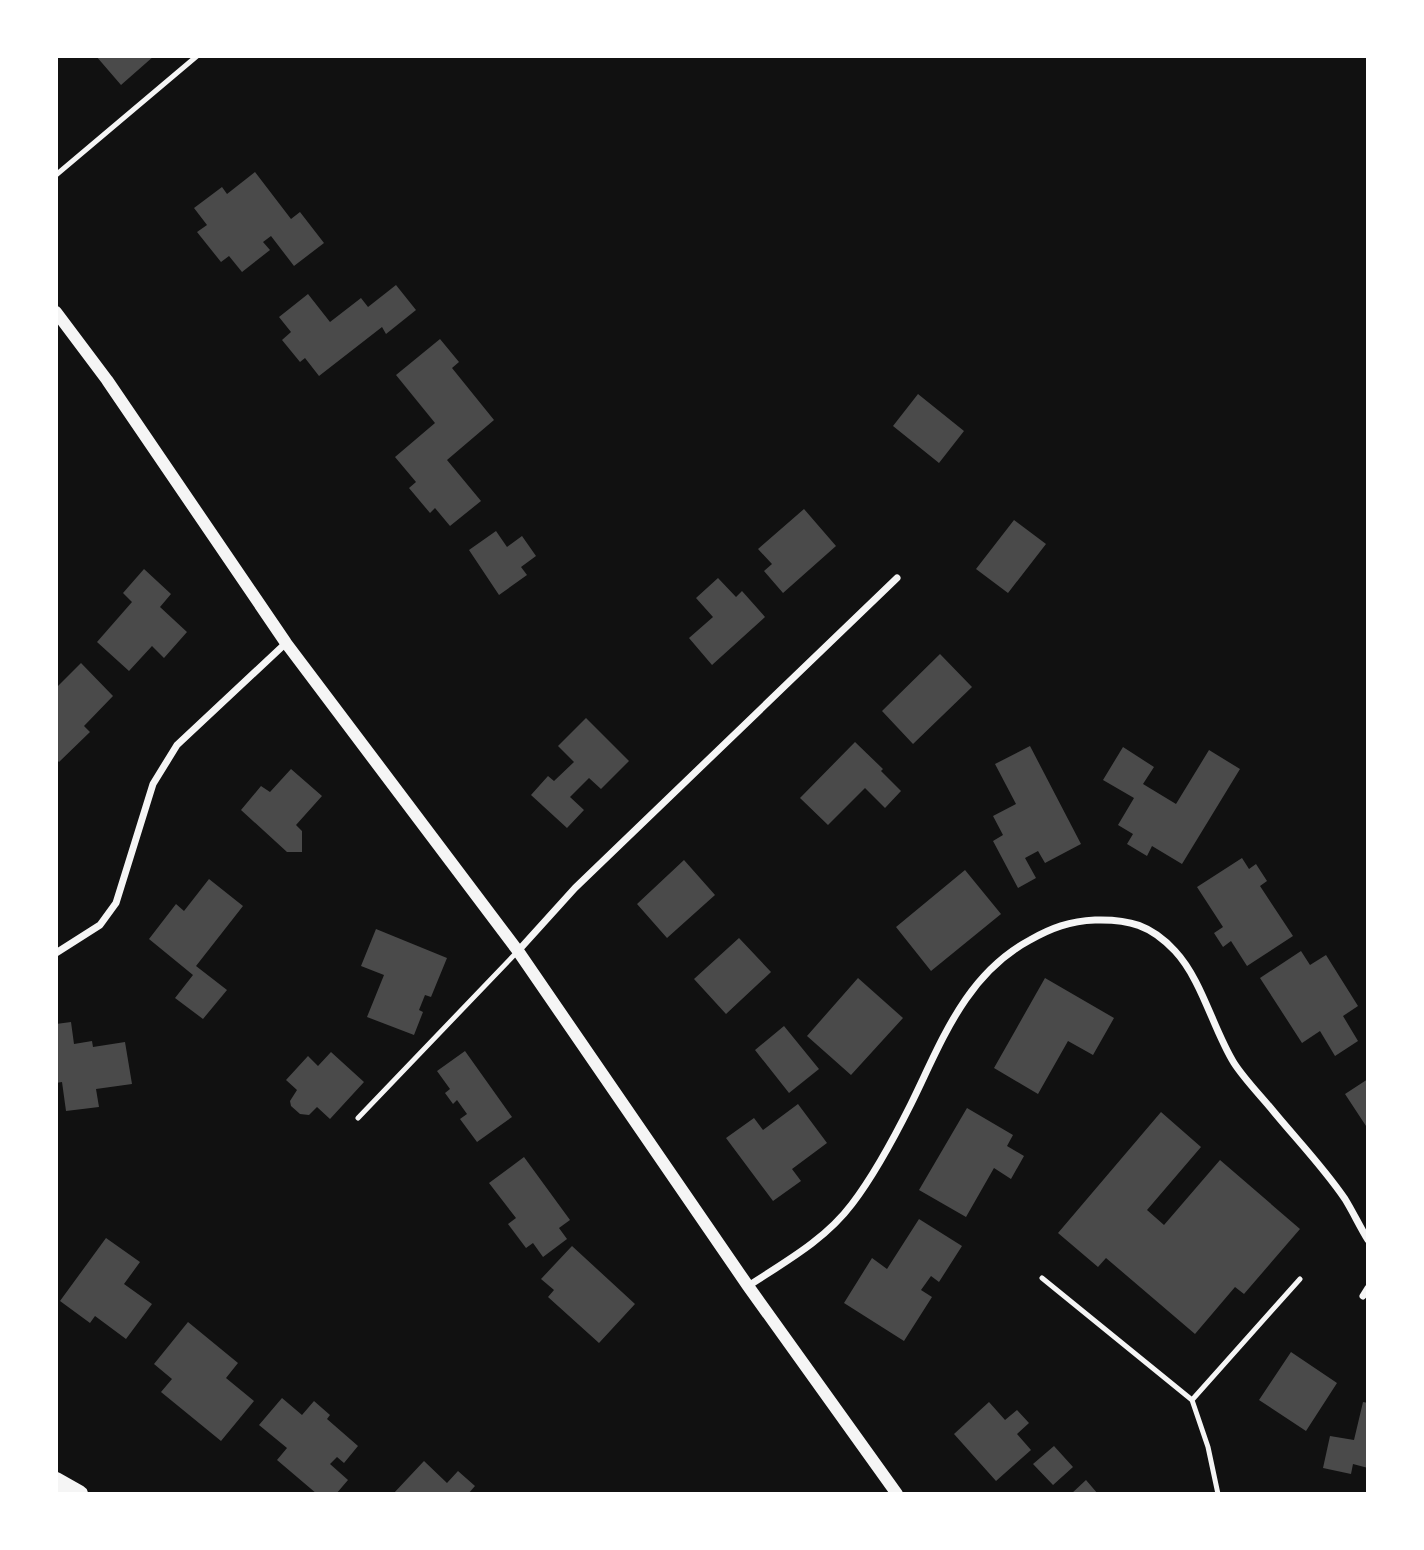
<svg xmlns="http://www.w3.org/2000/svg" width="1424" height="1550" font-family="Inter,sans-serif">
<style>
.building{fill:#4a4a4a}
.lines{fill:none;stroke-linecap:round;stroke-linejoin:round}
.service{stroke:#f5f5f5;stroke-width:5}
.minor{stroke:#f5f5f5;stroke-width:7}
.tertiary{stroke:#f5f5f5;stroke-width:12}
.primary{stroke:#f5f5f5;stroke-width:18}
</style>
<rect width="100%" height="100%" fill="#111"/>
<path class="building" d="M 96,56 L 154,56 L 121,85 Z
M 255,172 L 291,219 L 300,212 L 324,243 L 294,266 L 271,236 L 263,242 L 270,250 L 242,272 L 229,256 L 221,262 L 197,232 L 207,225 L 194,208 L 222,187 L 227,194 Z
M 396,285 L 416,310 L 386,334 L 382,327 L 319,376 L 305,358 L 300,362 L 282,340 L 291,332 L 279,317 L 308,294 L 330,322 L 361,298 L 368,307 Z
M 440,339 L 459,362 L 452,368 L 494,420 L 447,460 L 481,501 L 450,526 L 435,508 L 430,513 L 409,488 L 416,482 L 395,457 L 435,423 L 396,375 Z
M 918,394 L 964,431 L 939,463 L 893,426 Z
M 804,509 L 836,546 L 783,593 L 764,571 L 772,564 L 758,549 Z
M 1014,520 L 1046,544 L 1008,593 L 976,569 Z
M 496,531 L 507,547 L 522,536 L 536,556 L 521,567 L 527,575 L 499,595 L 469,550 Z
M 144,569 L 171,594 L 160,607 L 187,632 L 164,658 L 152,646 L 129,671 L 97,642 L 132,602 L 123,593 Z
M 718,578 L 736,597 L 742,591 L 765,617 L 712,665 L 689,638 L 713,617 L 696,598 Z
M 940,654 L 972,687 L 913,744 L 882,711 Z
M 81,663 L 113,696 L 84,726 L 90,732 L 59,762 L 56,759 L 56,688 Z
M 586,718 L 629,761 L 601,789 L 589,778 L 570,797 L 584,810 L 567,828 L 531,795 L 548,776 L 554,781 L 574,762 L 558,746 Z
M 855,742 L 883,769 L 881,771 L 901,791 L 885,808 L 865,788 L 828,825 L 800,798 Z
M 1030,746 L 1081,844 L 1045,863 L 1038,851 L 1025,858 L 1036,878 L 1018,888 L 993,841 L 1003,835 L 993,816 L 1016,804 L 995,764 Z
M 1123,747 L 1154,767 L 1143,784 L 1176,804 L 1209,750 L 1240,769 L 1182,864 L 1152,846 L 1147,856 L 1127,844 L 1133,834 L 1118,825 L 1134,798 L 1103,780 Z
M 291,769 L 322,796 L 296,825 L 302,831 L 302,852 L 287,852 L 241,810 L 261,786 L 270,792 Z
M 1242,858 L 1249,869 L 1256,864 L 1267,881 L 1260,886 L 1293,936 L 1247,966 L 1231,941 L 1223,947 L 1214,933 L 1223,927 L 1197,887 Z
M 684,860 L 715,895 L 667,938 L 637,904 Z
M 965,870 L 1001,914 L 931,971 L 896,927 Z
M 209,879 L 243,906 L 196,966 L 227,990 L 203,1019 L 175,998 L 193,975 L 149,939 L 176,904 L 184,911 Z
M 376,929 L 447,958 L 431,997 L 425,995 L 419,1010 L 423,1012 L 414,1035 L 367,1017 L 384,975 L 361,966 Z
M 739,938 L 771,972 L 726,1014 L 694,979 Z
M 1301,951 L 1310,965 L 1326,955 L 1358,1006 L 1343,1016 L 1358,1041 L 1335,1056 L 1320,1031 L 1302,1043 L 1260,978 Z
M 858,978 L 903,1018 L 851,1075 L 807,1036 Z
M 1045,978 L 1114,1018 L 1093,1055 L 1068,1041 L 1038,1094 L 994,1068 Z
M 71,1022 L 74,1044 L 92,1041 L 93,1047 L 125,1042 L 132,1084 L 96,1089 L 99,1107 L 66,1111 L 62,1082 L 56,1083 L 56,1024 Z
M 784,1026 L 819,1069 L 789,1093 L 755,1050 Z
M 465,1051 L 512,1117 L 477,1142 L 460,1119 L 467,1114 L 457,1100 L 453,1104 L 445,1093 L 450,1089 L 437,1071 Z
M 331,1052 L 364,1082 L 330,1119 L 317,1107 L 309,1115 L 300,1114 L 291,1106 L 290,1101 L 297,1090 L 286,1080 L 308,1056 L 318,1066 Z
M 1368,1079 L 1368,1129 L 1345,1094 Z
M 798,1104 L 827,1143 L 792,1169 L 801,1181 L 773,1201 L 726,1138 L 754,1118 L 763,1130 Z
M 967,1108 L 1013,1135 L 1007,1146 L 1024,1156 L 1011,1179 L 994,1168 L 966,1217 L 919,1190 Z
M 1161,1112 L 1201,1147 L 1147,1210 L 1164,1225 L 1220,1160 L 1300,1229 L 1244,1294 L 1235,1287 L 1195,1334 L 1106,1258 L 1098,1267 L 1058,1233 Z
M 524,1157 L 570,1220 L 559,1228 L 567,1239 L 543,1257 L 533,1243 L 526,1248 L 508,1224 L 516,1218 L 489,1183 Z
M 919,1219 L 962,1246 L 939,1282 L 931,1276 L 921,1290 L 932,1297 L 904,1341 L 844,1303 L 872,1258 L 887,1269 Z
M 106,1238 L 140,1262 L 124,1284 L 152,1304 L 126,1339 L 95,1316 L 90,1323 L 60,1301 Z
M 572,1246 L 635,1304 L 599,1343 L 548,1297 L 554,1290 L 541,1279 Z
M 188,1322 L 238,1363 L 226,1378 L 254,1401 L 221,1441 L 161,1392 L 172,1379 L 154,1364 Z
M 1291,1352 L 1337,1383 L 1306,1431 L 1259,1400 Z
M 282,1398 L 302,1415 L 314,1401 L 330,1415 L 327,1419 L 358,1446 L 344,1463 L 337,1457 L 330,1464 L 348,1480 L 336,1494 L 317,1494 L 277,1460 L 287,1448 L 259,1425 Z
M 989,1402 L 1005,1420 L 1017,1410 L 1029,1423 L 1017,1434 L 1031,1450 L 996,1481 L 954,1434 Z
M 1363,1402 L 1368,1403 L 1368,1468 L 1353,1464 L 1351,1474 L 1323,1468 L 1330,1436 L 1354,1440 Z
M 1054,1446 L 1073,1467 L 1053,1485 L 1033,1464 Z
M 424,1461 L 447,1483 L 458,1471 L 475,1486 L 468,1494 L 393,1494 Z
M 1086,1480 L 1098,1494 L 1071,1494 Z"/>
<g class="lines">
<path class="service" d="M 56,175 L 197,56
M 358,1118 L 518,951
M 1042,1278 L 1192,1400 L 1208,1447 L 1218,1494
M 1192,1400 L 1300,1279"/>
<path class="minor" d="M 518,951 L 575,888 L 897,578
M 56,953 L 100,925 L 116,903 L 153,784 L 177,745 L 286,643
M 748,1286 C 785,1262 825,1240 852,1204 C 875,1174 894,1138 911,1104 C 942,1041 965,975 1030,940 C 1051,928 1070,921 1095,920 C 1129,919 1151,925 1175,951 C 1202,980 1213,1029 1234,1063 C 1245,1080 1261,1096 1274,1112 C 1298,1141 1324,1168 1345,1199 C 1353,1212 1360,1227 1368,1240
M 1363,1296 L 1368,1288"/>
<path class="tertiary" d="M 56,312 L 107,380 L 286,643 L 518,951 L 748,1286 L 897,1494"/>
<path class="primary" d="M 56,1481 L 79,1494"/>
</g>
<rect width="1424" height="1550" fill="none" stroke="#ffffff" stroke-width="116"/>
</svg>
